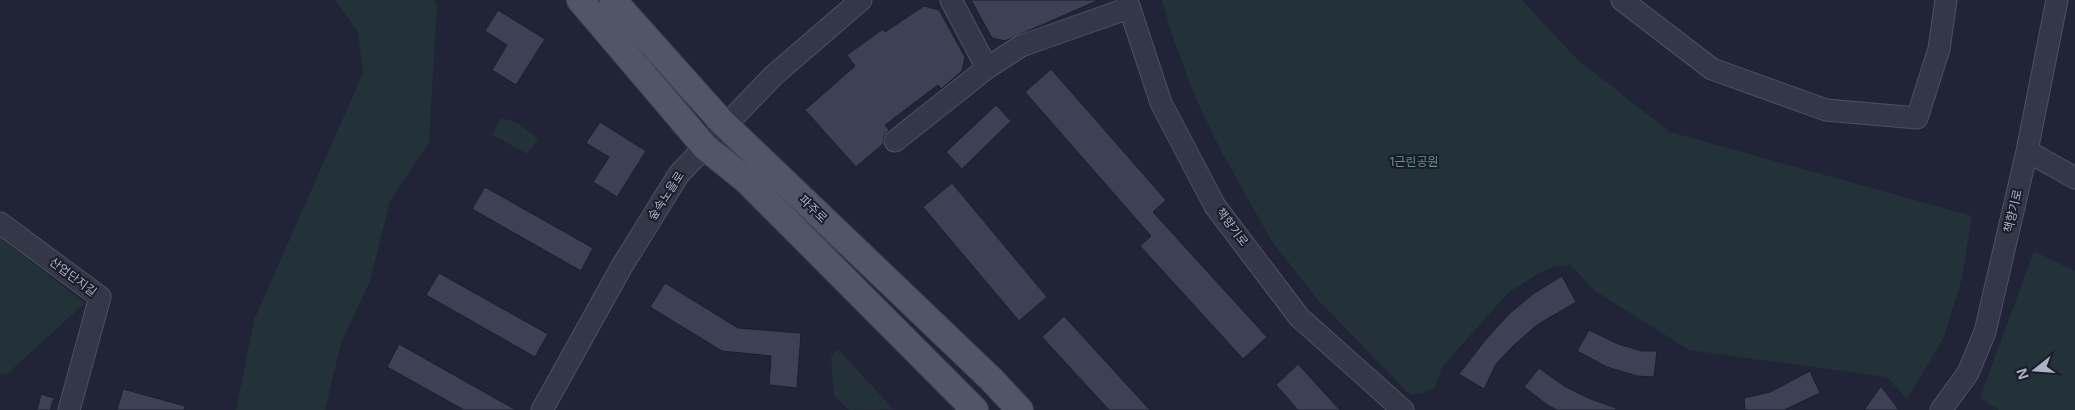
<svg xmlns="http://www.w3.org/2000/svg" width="2075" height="410" font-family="Inter,'Noto Sans KR',sans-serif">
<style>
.green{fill:#233138}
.building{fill:#3c4156;stroke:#1b1e2d}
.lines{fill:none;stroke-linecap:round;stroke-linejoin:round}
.minor-casing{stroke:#4e5161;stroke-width:23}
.major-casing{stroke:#3d4050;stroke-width:28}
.minor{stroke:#333747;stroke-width:21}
.major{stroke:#515567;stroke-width:26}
.labels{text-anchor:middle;stroke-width:4;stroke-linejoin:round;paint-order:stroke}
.park-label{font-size:12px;fill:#66937c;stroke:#191c2b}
.street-label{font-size:12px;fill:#aeb0c3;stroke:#191c2b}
</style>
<rect width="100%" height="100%" fill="#202436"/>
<path class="green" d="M 335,0 L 434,0 L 437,4 L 429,142 L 390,201 L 370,281 L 341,343 L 325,410 L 236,410 L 254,320 L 363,73 L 358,32 Z
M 1162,0 L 1522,0 L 1578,60 L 1670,132 L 1972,216 L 1962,278 L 1944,337 L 1907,399 L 1887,377 L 1689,350 L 1595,291 L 1570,265 L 1554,267 L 1539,273 L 1508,293 L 1442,367 L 1435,387 L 1423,393 L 1410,395 L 1318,300 L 1271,240 L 1220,149 L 1195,97 L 1170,29 Z
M 500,118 L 516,122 L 538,139 L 527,154 L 493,135 Z
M 0,238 L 85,303 L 6,375 L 0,373 Z
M 2034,251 L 2075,271 L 2075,410 L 1999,410 L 1980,398 Z
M 838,349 L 893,409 L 849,410 L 834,395 L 831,357 Z"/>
<path class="building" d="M 971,0 L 1099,0 L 1005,41 L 992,38 Z
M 924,6 L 939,10 L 965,57 L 962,71 L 941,89 L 938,85 L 885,125 L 889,130 L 884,136 L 883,144 L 856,167 L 805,110 L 855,66 L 847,55 L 883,29 L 885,32 Z
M 498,10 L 545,39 L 516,85 L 492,70 L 507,45 L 485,31 Z
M 1051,69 L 1166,200 L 1153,212 L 1267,337 L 1243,359 L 1140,246 L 1151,236 L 1025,92 Z
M 996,105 L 1011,121 L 962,169 L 946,152 Z
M 600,122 L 646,151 L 617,197 L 593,182 L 609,157 L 586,143 Z
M 952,183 L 1047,297 L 1019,321 L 923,207 Z
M 485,187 L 593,248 L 581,271 L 472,209 Z
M 439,273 L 548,334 L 535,357 L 426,295 Z
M 1562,276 L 1576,302 L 1537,325 L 1513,346 L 1496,364 L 1484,389 L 1459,374 L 1487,338 L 1510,313 L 1533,294 Z
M 665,283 L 738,328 L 801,333 L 797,388 L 769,385 L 771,356 L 722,351 L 650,307 Z
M 1064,316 L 1150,410 L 1109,410 L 1042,337 Z
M 1589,330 L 1618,344 L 1642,351 L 1657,351 L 1654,377 L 1637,376 L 1607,367 L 1577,351 Z
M 399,344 L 516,410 L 464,410 L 387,367 Z
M 1298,364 L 1340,410 L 1298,410 L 1276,385 Z
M 1539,368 L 1564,386 L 1588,398 L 1616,408 L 1615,410 L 1557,410 L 1549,406 L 1524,387 Z
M 1810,371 L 1820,393 L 1784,410 L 1745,410 L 1744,398 L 1770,392 Z
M 1881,386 L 1899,410 L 1864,410 Z
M 123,389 L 185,406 L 184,410 L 117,410 Z
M 41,394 L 54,398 L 50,410 L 37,410 Z"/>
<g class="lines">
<defs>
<path id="minor" d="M 951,0 L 987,68
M 1127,0 L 1161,103 L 1215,206 L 1299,317 L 1403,410
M 1622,0 L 1712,69 L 1826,110 L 1917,118 L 1939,49 L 1946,0
M 895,141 L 987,68 L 1021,46 L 1129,8
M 2027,151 L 2075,178
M 0,223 L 100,297 L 69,410
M 542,410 L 622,266 L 679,174 L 773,76 L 861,0
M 1941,410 L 1968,373 L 1985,332 L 2027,151 L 2057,0"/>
<path id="major" d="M 580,0 L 705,147 L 746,180 L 975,410
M 613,0 L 722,122 L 991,379 L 1020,410"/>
</defs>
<use href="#minor" class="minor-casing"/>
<use href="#major" class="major-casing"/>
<use href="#minor" class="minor"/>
<use href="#major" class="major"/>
</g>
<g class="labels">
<g class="park-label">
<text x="1414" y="166">1근린공원</text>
</g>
<g class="street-label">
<text transform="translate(666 196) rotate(-57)" y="4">숲속노을로</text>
<text transform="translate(813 209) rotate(44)" y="4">파주로</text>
<text transform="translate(2013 211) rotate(-77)" y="4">책향기로</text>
<text transform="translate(1232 227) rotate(53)" y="4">책향기로</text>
<text transform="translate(73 277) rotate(37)" y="4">산업단지길</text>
</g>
</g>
<g transform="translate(2035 370) rotate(253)" stroke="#191c2b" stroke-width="4" paint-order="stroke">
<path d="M0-4L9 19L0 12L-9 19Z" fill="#aeb0c3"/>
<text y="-8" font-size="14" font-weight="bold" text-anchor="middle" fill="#aeb0c3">N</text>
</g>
</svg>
